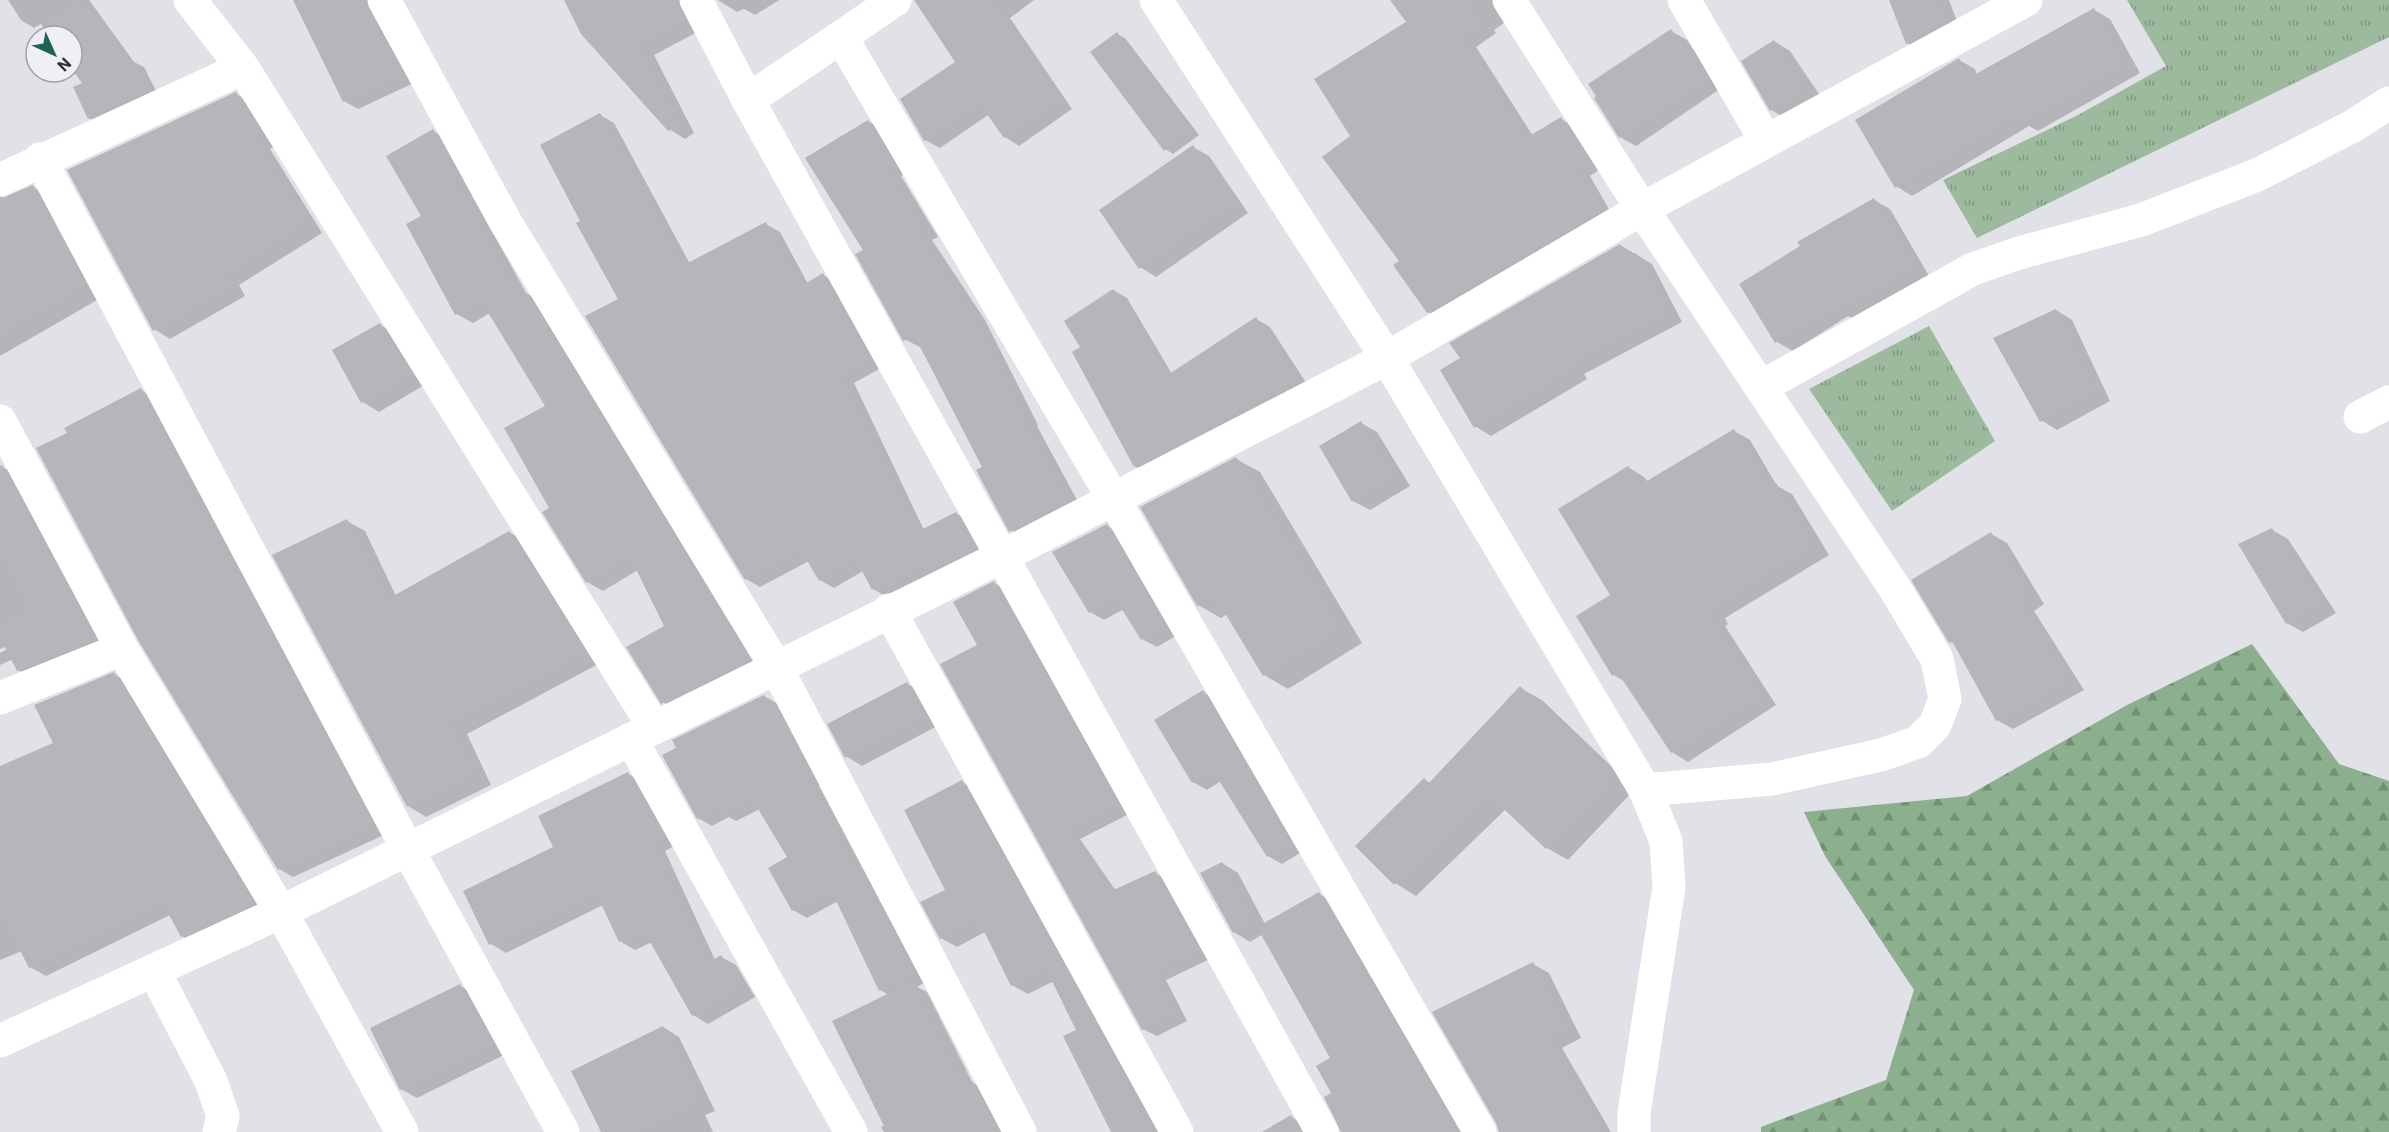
<svg xmlns="http://www.w3.org/2000/svg" width="2389" height="1132" font-family="Roboto,sans-serif">
<style>
.grass{fill:url(#grass-tufts)}
.forest{fill:url(#forest-firs)}
.shadow{fill:#0003}
.building{fill:#b5b5bb}
.lines{fill:none;stroke-linecap:round;stroke-linejoin:round}
.street{stroke:#fff;stroke-width:33}
</style>
<defs>
<pattern id="grass-tufts" width="24" height="20" patternUnits="userSpaceOnUse" patternTransform="scale(1.5)"><rect width="24" height="20" fill="#9dba9e"/><path d="M3 7l-1-3M5 7V3M7 7l1-3M15 17l-1-3M17 17v-4M19 17l1-3" fill="none" stroke="#809881"/></pattern>
<pattern id="forest-firs" width="22" height="20" patternUnits="userSpaceOnUse" patternTransform="scale(1.5)"><rect width="22" height="20" fill="#8caf8d"/><path d="M5 1l3.5 6h-7zM16 11l3.5 6h-7z" fill="#738f74"/></pattern>
</defs>
<rect width="100%" height="100%" fill="#e1e2e8"/>
<path class="grass" d="M 2127,0 L 2389,0 L 2389,37 L 1977,238 L 1943,180 L 2078,115 L 2166,66 Z
M 1929,326 L 1995,441 L 1892,511 L 1809,389 Z"/>
<path class="forest" d="M 2252,644 L 2339,764 L 2389,781 L 2389,1132 L 1761,1132 L 1761,1127 L 1886,1080 L 1914,990 L 1825,856 L 1804,812 L 1967,796 L 2127,705 Z"/>
<path class="shadow" d="M 8,0 L 89,0 L 134,62 L 144,67 L 160,99 L 102,125 L 89,118 L 84,83 L 72,66 L 72,36 L 50,36 L 41,24 L 34,28 L 21,20 Z
M 294,0 L 373,0 L 416,82 L 358,109 L 344,101 Z
M 603,0 L 696,0 L 701,30 L 654,55 L 694,133 L 685,139 L 669,129 Z
M 718,0 L 779,0 L 755,15 L 744,9 L 737,12 Z
M 942,0 L 1034,0 L 1010,18 L 1072,109 L 1019,146 L 1005,137 L 988,115 L 940,148 L 925,140 L 957,62 Z
M 1392,0 L 1507,0 L 1508,20 L 1494,30 L 1496,33 L 1476,47 L 1533,136 L 1561,119 L 1577,128 L 1602,168 L 1590,176 L 1615,220 L 1444,320 L 1428,312 L 1401,261 L 1352,137 L 1408,23 Z
M 1891,0 L 1949,0 L 1961,32 L 1923,52 L 1907,43 Z
M 2094,10 L 2110,19 L 2140,73 L 2038,131 L 2029,126 L 1912,196 L 1896,186 L 1959,60 L 1975,69 L 1977,75 Z
M 1671,31 L 1687,40 L 1720,89 L 1636,146 L 1620,137 L 1599,97 Z
M 1117,34 L 1125,38 L 1199,135 L 1173,154 L 1165,149 Z
M 1774,41 L 1790,51 L 1821,97 L 1787,119 L 1771,110 Z
M 236,94 L 252,103 L 278,145 L 270,149 L 322,233 L 239,285 L 245,296 L 170,339 L 154,329 Z
M 600,115 L 614,123 L 690,264 L 766,224 L 780,232 L 808,284 L 823,275 L 837,283 L 883,367 L 854,383 L 924,530 L 956,513 L 963,518 L 983,553 L 887,597 L 873,589 L 863,571 L 834,588 L 820,580 L 809,561 L 760,587 L 746,579 L 582,221 Z
M 868,121 L 884,131 L 908,171 L 901,176 L 938,237 L 932,240 L 985,320 L 1038,425 L 1037,426 L 1083,511 L 1027,540 L 1011,530 L 984,468 L 922,348 L 904,339 L 865,250 Z
M 433,131 L 449,140 L 468,187 L 526,293 L 542,302 L 762,671 L 679,712 L 663,702 L 666,627 L 638,570 L 603,591 L 587,582 L 551,509 L 547,407 L 490,313 L 473,323 L 457,314 L 423,217 Z
M 1193,147 L 1209,156 L 1248,213 L 1156,277 L 1140,267 Z
M 0,181 L 2,200 L 33,187 L 52,198 L 104,296 L 0,356 Z
M 1874,200 L 1890,209 L 1929,276 L 1854,319 L 1848,316 L 1793,351 L 1777,342 Z
M 1620,245 L 1652,264 L 1682,322 L 1584,374 L 1587,379 L 1491,436 L 1475,426 L 1462,358 Z
M 1113,290 L 1127,298 L 1172,374 L 1256,319 L 1270,327 L 1310,389 L 1149,474 L 1135,466 L 1082,348 Z
M 2056,310 L 2072,320 L 2110,401 L 2057,430 L 2041,420 Z
M 380,325 L 396,334 L 426,384 L 379,412 L 363,402 L 334,350 Z
M 141,390 L 155,398 L 386,834 L 293,877 L 279,869 L 69,433 Z
M 1361,423 L 1377,432 L 1410,486 L 1370,510 L 1353,501 Z
M 1734,431 L 1750,440 L 1777,486 L 1792,494 L 1829,555 L 1725,618 L 1728,624 L 1725,626 L 1776,705 L 1688,762 L 1672,752 L 1627,683 L 1614,675 L 1612,595 L 1628,467 L 1644,477 L 1648,482 Z
M 1236,459 L 1260,472 L 1362,643 L 1288,689 L 1264,675 L 1227,614 L 1221,618 L 1198,605 Z
M 2,467 L 16,474 L 108,647 L 32,678 L 18,670 L 13,659 L 0,665 L 0,653 L 13,646 L 12,644 L 0,649 L 0,468 Z
M 347,521 L 365,531 L 396,596 L 509,532 L 528,543 L 602,662 L 467,734 L 491,785 L 426,817 L 408,806 Z
M 1107,526 L 1121,534 L 1179,634 L 1157,647 L 1142,639 L 1124,609 L 1104,620 L 1090,612 Z
M 2272,530 L 2288,539 L 2336,613 L 2303,632 L 2287,623 Z
M 1991,534 L 2007,543 L 2044,604 L 2034,611 L 2084,690 L 2013,729 L 1997,720 L 1955,644 L 1950,642 Z
M 994,583 L 1008,591 L 1131,813 L 1080,839 L 1116,891 L 1155,873 L 1169,881 L 1212,958 L 1166,980 L 1187,1021 L 1157,1036 L 1143,1029 L 979,646 Z
M 114,674 L 130,683 L 269,913 L 198,945 L 182,936 L 170,915 L 46,976 L 30,967 L 22,951 L 0,960 L 0,768 L 55,744 Z
M 907,684 L 923,693 L 941,724 L 862,766 L 846,756 Z
M 1520,688 L 1542,700 L 1635,789 L 1568,860 L 1547,848 L 1506,809 L 1416,896 L 1395,883 L 1424,780 L 1431,783 Z
M 1203,692 L 1216,700 L 1303,851 L 1282,864 L 1268,856 L 1221,781 L 1207,790 L 1193,782 Z
M 764,696 L 778,704 L 824,783 L 819,786 L 924,983 L 917,987 L 927,992 L 972,1082 L 987,1092 L 1009,1132 L 884,1132 L 881,1127 L 886,1125 L 889,995 L 880,990 L 838,901 L 807,918 L 793,910 L 790,858 L 760,809 L 736,821 L 729,817 L 712,826 L 698,818 Z
M 628,774 L 643,782 L 678,844 L 665,851 L 715,960 L 721,957 L 736,965 L 755,997 L 708,1024 L 693,1015 L 652,942 L 635,950 L 620,941 L 603,905 L 506,953 L 491,944 L 555,847 Z
M 962,782 L 977,791 L 1165,1132 L 1113,1132 L 1078,1030 L 1054,981 L 1028,994 L 1012,985 L 985,932 L 957,947 L 941,938 L 922,902 L 947,891 Z
M 1222,863 L 1238,873 L 1265,924 L 1319,894 L 1335,903 L 1468,1132 L 1342,1132 L 1333,1093 L 1332,1059 L 1263,934 L 1250,942 L 1234,932 Z
M 1533,964 L 1549,973 L 1581,1038 L 1562,1048 L 1611,1132 L 1500,1132 Z
M 460,986 L 476,995 L 508,1053 L 417,1098 L 401,1089 Z
M 663,1027 L 679,1037 L 715,1111 L 705,1115 L 713,1132 L 603,1132 Z
M 1291,1117 L 1307,1126 L 1310,1132 L 1265,1132 Z"/>
<path class="building" d="M 80,0 L 127,60 L 131,58 L 148,91 L 88,119 L 73,87 L 82,83 L 72,69 L 72,36 L 48,36 L 42,28 Z
M 293,0 L 364,0 L 403,74 L 343,102 Z
M 564,0 L 677,0 L 686,21 L 638,45 L 679,124 L 668,131 L 581,34 Z
M 914,0 L 990,0 L 1059,101 L 1004,138 L 979,103 L 924,141 L 900,99 L 955,62 Z
M 1390,0 L 1465,0 L 1482,24 L 1462,38 L 1526,138 L 1561,117 L 1588,159 L 1575,167 L 1601,211 L 1427,313 L 1393,265 L 1399,261 L 1322,157 L 1350,136 L 1314,79 L 1406,22 Z
M 1889,0 L 1937,0 L 1946,22 L 1906,44 Z
M 2094,8 L 2125,64 L 2020,123 L 2016,115 L 1895,188 L 1855,120 L 1959,58 L 1967,79 Z
M 1671,29 L 1705,80 L 1619,138 L 1594,98 L 1596,96 L 1588,84 Z
M 1117,32 L 1192,130 L 1164,151 L 1090,52 Z
M 1774,40 L 1806,88 L 1770,111 L 1741,61 Z
M 236,92 L 263,136 L 255,140 L 306,223 L 224,275 L 230,287 L 153,331 L 67,170 Z
M 600,113 L 682,266 L 766,222 L 801,286 L 823,273 L 870,358 L 840,375 L 929,561 L 872,590 L 856,559 L 819,581 L 801,550 L 745,580 L 585,316 L 618,299 L 576,223 L 580,221 L 540,145 Z
M 868,120 L 893,162 L 885,167 L 922,227 L 917,231 L 969,310 L 1023,416 L 1021,417 L 1068,501 L 1009,532 L 976,470 L 982,467 L 914,335 L 903,341 L 855,254 L 863,250 L 805,158 Z
M 433,129 L 458,174 L 453,178 L 518,296 L 525,291 L 712,598 L 746,662 L 661,704 L 626,647 L 664,626 L 630,557 L 586,583 L 542,512 L 549,508 L 504,428 L 545,406 L 481,301 L 455,315 L 406,224 L 421,216 L 386,156 Z
M 1193,145 L 1233,204 L 1139,269 L 1099,210 Z
M 33,185 L 86,285 L 0,334 L 0,199 Z
M 1874,198 L 1914,267 L 1837,311 L 1834,307 L 1775,343 L 1739,284 L 1800,246 L 1797,242 Z
M 1620,244 L 1628,257 L 1636,253 L 1667,313 L 1569,365 L 1571,369 L 1474,428 L 1440,370 L 1460,358 L 1449,343 Z
M 1113,289 L 1166,376 L 1256,317 L 1297,381 L 1134,467 L 1072,352 L 1080,347 L 1064,321 Z
M 2056,309 L 2095,391 L 2040,422 L 1993,338 Z
M 380,323 L 411,375 L 361,403 L 332,350 Z
M 141,388 L 185,474 L 182,476 L 234,574 L 239,572 L 373,824 L 278,870 L 138,640 L 36,448 L 67,433 L 64,428 Z
M 1361,421 L 1394,477 L 1352,502 L 1319,446 Z
M 1734,429 L 1769,488 L 1776,483 L 1814,545 L 1710,609 L 1713,614 L 1710,616 L 1761,696 L 1671,753 L 1618,673 L 1612,676 L 1576,616 L 1610,595 L 1558,509 L 1628,466 L 1640,485 Z
M 1236,457 L 1340,629 L 1263,676 L 1214,595 L 1197,606 L 1140,507 Z
M 2,465 L 96,639 L 17,671 L 0,637 L 0,624 L 29,610 L 0,549 L 0,466 Z
M 956,512 L 976,548 L 935,569 L 915,533 Z
M 347,519 L 386,600 L 509,531 L 585,652 L 449,723 L 474,774 L 407,807 L 272,555 Z
M 1107,524 L 1165,625 L 1141,640 L 1115,598 L 1089,613 L 1052,552 Z
M 2272,528 L 2320,603 L 2286,624 L 2238,544 Z
M 1991,532 L 2029,595 L 2019,601 L 2068,681 L 1996,721 L 1952,641 L 1949,643 L 1911,580 Z
M 994,581 L 1119,805 L 1068,831 L 1109,892 L 1155,871 L 1199,950 L 1153,972 L 1174,1013 L 1142,1030 L 940,664 L 977,645 L 953,602 Z
M 114,672 L 254,904 L 181,937 L 162,902 L 29,968 L 0,911 L 0,766 L 53,743 L 34,705 Z
M 907,682 L 926,715 L 845,758 L 827,724 Z
M 1520,686 L 1615,776 L 1546,849 L 1488,794 L 1394,885 L 1355,846 L 1424,778 L 1429,783 Z
M 1203,690 L 1291,843 L 1267,857 L 1213,771 L 1192,783 L 1154,720 Z
M 764,695 L 769,704 L 773,702 L 812,775 L 806,778 L 883,919 L 886,917 L 907,957 L 903,959 L 911,976 L 879,991 L 831,890 L 792,911 L 768,868 L 787,857 L 752,799 L 721,814 L 718,809 L 697,819 L 662,755 L 676,748 L 672,740 Z
M 628,772 L 664,836 L 651,842 L 707,964 L 721,955 L 741,988 L 692,1016 L 644,931 L 619,942 L 596,893 L 489,945 L 463,891 L 553,847 L 538,816 Z
M 962,780 L 1109,1047 L 1107,1048 L 1150,1132 L 1111,1132 L 1063,1036 L 1076,1030 L 1046,969 L 1011,986 L 978,919 L 940,939 L 920,902 L 945,890 L 904,810 Z
M 1222,862 L 1254,922 L 1233,933 L 1200,873 Z
M 1319,892 L 1458,1132 L 1341,1132 L 1324,1097 L 1331,1093 L 1316,1066 L 1330,1058 L 1257,927 Z
M 1533,962 L 1566,1029 L 1548,1039 L 1602,1132 L 1499,1132 L 1496,1123 L 1432,1012 Z
M 912,982 L 963,1085 L 972,1081 L 999,1132 L 887,1132 L 832,1021 Z
M 460,984 L 493,1044 L 400,1090 L 370,1028 Z
M 663,1026 L 700,1101 L 637,1132 L 601,1132 L 571,1071 Z
M 1291,1115 L 1301,1132 L 1262,1132 Z"/>
<g class="lines">
<path class="street" d="M 190,0 L 243,68 L 654,727
M 384,0 L 506,223 L 776,667 L 1020,1132
M 696,0 L 748,100 L 841,37
M 895,0 L 841,37 L 1113,498 L 1480,1132
M 1156,0 L 1387,358 L 1645,790 L 1666,841 L 1669,887 L 1634,1113 L 1634,1132
M 1684,0 L 1766,141
M 748,100 L 1322,1132
M 40,159 L 407,848 L 563,1132
M 0,180 L 243,68
M 1761,387 L 1973,269 L 2019,253 L 2141,220 L 2257,175 L 2353,126 L 2389,103
M 2360,417 L 2389,402
M 0,421 L 122,649 L 281,912 L 402,1132
M 889,610 L 1177,1132
M 0,698 L 122,649
M 631,739 L 851,1132
M 1645,790 L 1772,779 L 1881,755 L 1918,742 L 1935,725 L 1945,699 L 1937,659 L 1894,587 L 1642,209 L 2026,0
M 154,971 L 211,1081 L 223,1116 L 219,1132
M 0,1041 L 281,912 L 1001,557 L 1387,358 L 1642,209 L 1509,0"/>
</g>
<g transform="translate(54 54) rotate(135)"><circle r="28" fill="#efeff5" stroke="#a2a2a6" stroke-width="1.5"/>
<path d="M0-4.5L10 22L0 15L-10 22Z" fill="#1b6358"/>
<text y="-9" font-size="16" font-weight="bold" text-anchor="middle" fill="#2e2e30">N</text>
</g>
</svg>
